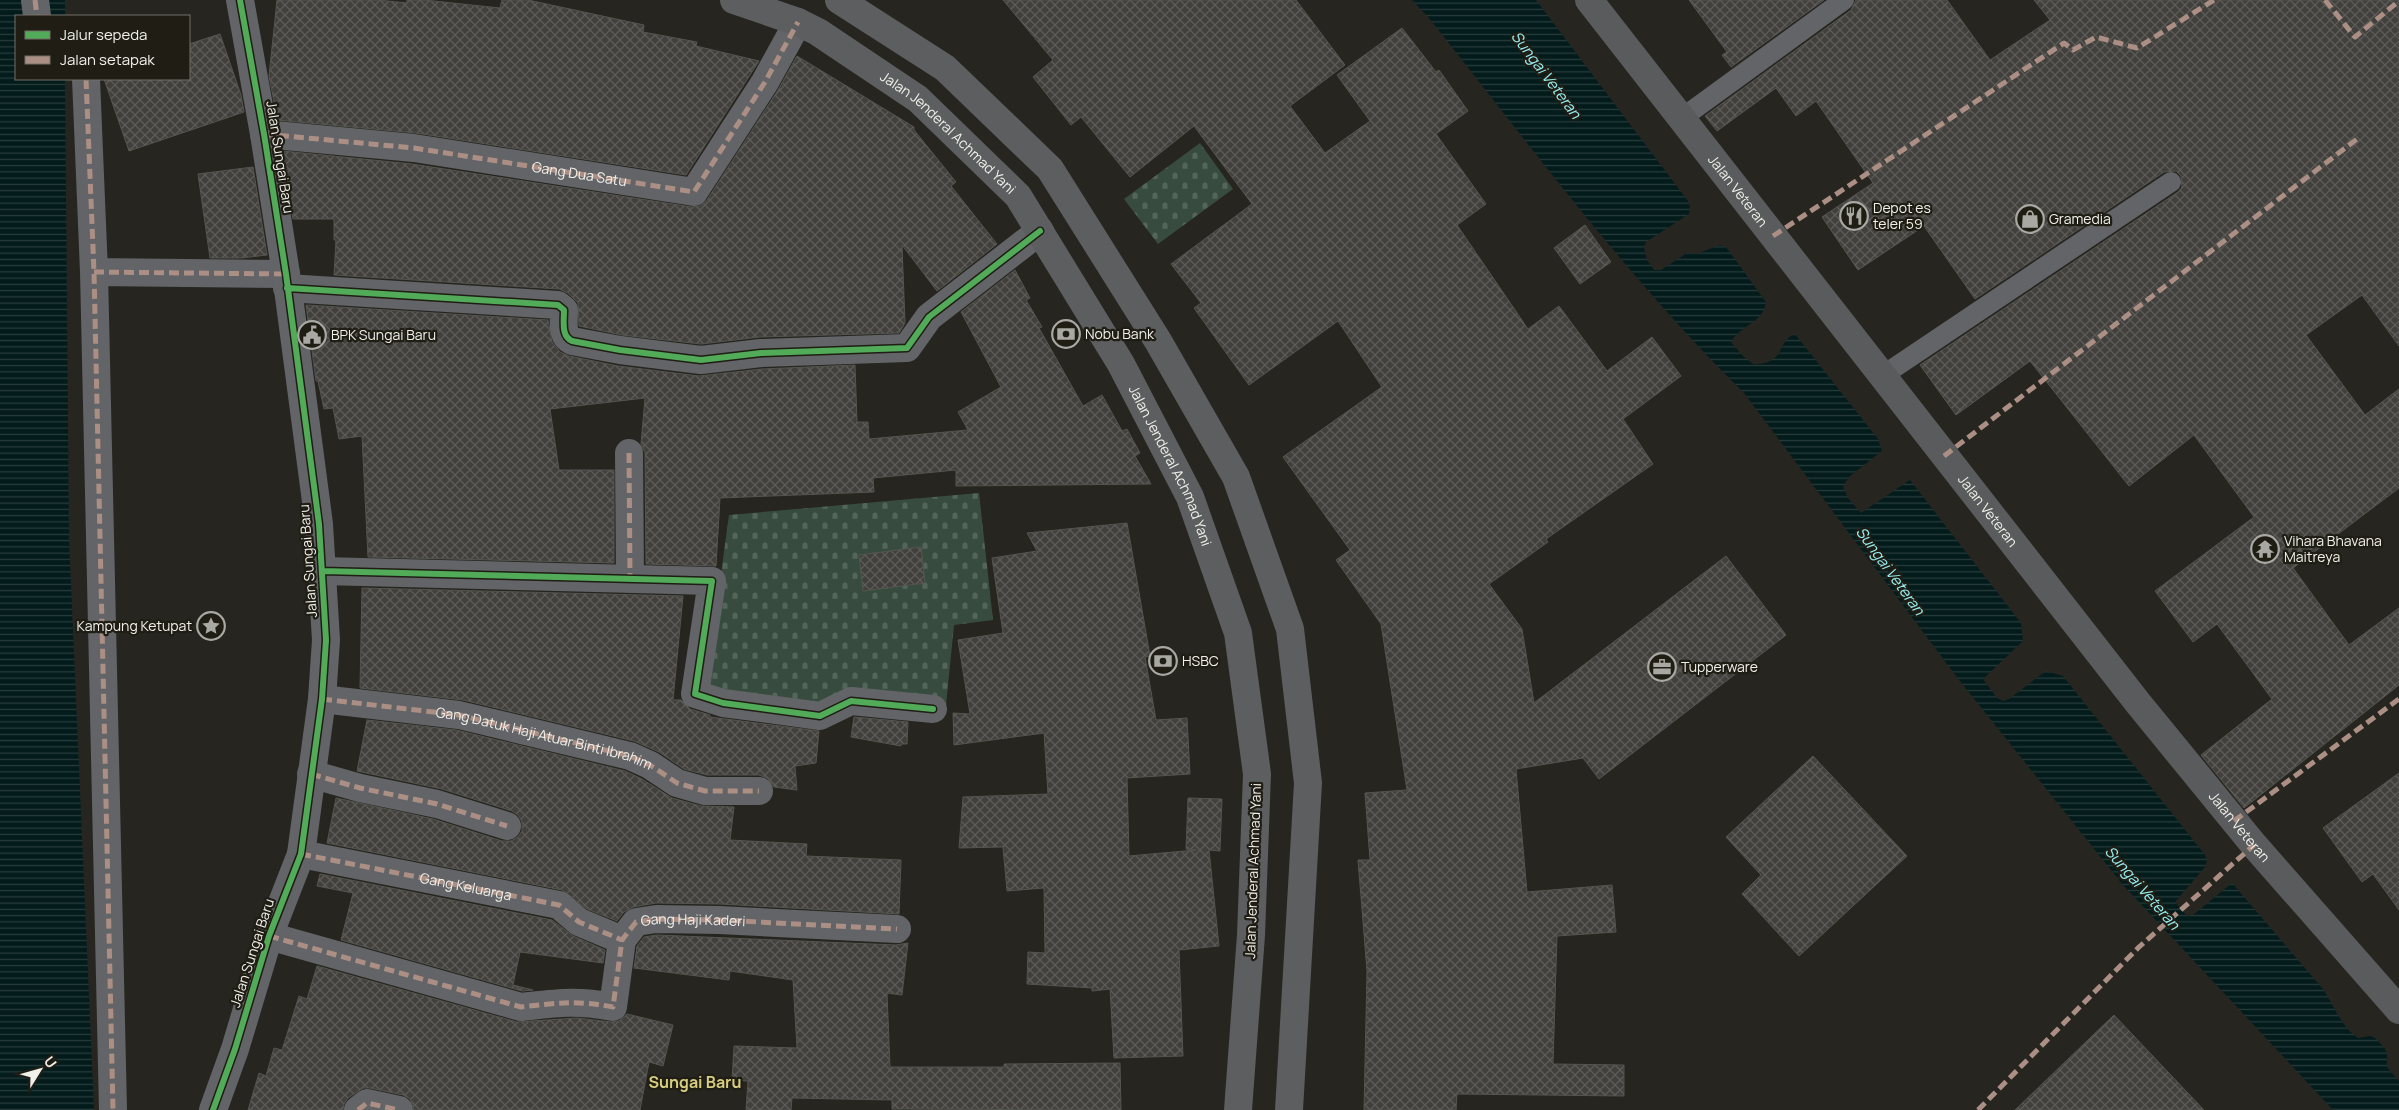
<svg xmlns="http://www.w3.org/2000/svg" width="2399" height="1110" font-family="Manrope,sans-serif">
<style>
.cemetery{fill:url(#cemetery-stones)}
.water{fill:url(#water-rules)}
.building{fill:url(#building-cross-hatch);stroke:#555550}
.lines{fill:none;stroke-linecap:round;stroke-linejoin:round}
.service{stroke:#626467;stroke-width:20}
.pedestrian{stroke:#626467;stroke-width:28}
.minor{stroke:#626467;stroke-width:28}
.tertiary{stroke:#626467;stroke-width:28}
.primary{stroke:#595b5c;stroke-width:28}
.trunk{stroke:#5c5e60;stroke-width:28}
.quiet{stroke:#ac8f84;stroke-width:5;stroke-dasharray:10 5;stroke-linecap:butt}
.cycleway-casing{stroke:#1f1d14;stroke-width:9}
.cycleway{stroke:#51ab58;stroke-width:6}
.labels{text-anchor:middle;stroke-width:4.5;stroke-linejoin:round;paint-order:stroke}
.street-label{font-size:14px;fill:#f0efe9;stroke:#1f1d14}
.poi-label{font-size:14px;fill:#f0efe9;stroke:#1f1d14;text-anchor:start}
.water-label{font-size:15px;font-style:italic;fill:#95eef2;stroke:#1f1d14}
.quarter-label{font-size:16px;font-weight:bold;fill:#d7ce80;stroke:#1f1d14}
</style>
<defs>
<pattern id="cemetery-stones" width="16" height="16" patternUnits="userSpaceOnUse" patternTransform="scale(1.25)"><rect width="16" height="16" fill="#374c3e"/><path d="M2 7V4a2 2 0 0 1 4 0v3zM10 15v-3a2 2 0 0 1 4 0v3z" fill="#54665a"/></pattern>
<pattern id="water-rules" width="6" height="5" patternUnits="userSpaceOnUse" patternTransform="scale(1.25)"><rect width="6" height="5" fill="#031b1b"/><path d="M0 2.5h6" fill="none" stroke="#283c3c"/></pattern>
<pattern id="building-cross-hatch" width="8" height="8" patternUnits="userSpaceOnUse" patternTransform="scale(1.25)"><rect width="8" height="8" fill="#41403c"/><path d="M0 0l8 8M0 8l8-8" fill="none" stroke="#5d5c58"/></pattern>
</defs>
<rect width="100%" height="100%" fill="#262520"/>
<path class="cemetery" d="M 1200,143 L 1233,189 L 1158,244 L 1124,199 Z
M 979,493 L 993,620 L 954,625 L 946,706 L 827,710 L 705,692 L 729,515 Z"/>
<path class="water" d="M 0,0 L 65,0 L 65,16 L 16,16 L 16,79 L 65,79 L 69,539 L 94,1110 L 0,1110 Z
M 1412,0 L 1536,0 L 1688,201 L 1690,207 L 1689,214 L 1646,242 L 1644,248 L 1647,260 L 1654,270 L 1661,270 L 1687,253 L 1696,254 L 1720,245 L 1726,247 L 1766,302 C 1764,322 1740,326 1731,342 L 1743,356 L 1753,364 C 1787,364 1776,341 1795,334 L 1878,439 L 1882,451 L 1850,476 L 1843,486 L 1848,498 L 1861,513 L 1910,480 L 2021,623 L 2023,641 L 1983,679 L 1997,698 L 2003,701 L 2009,699 L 2046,671 L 2063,676 L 2205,855 L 2207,861 L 2205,867 L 2175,902 L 2187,916 L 2193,915 L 2232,883 L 2323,989 C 2334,1005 2341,1027 2358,1038 L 2370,1036 L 2375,1038 L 2384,1047 L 2387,1053 L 2387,1067 L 2399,1081 L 2399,1110 L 2333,1110 L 2123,885 L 1959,680 L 1744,393 C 1627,278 1530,145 1428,17 Z"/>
<path class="building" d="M 277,0 L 378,0 L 407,3 L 407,0 L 424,0 L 500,8 L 502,0 L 528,0 L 644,25 L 643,32 L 697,42 L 696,46 L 759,61 L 686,175 L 416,133 L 277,120 L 278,100 L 274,102 L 269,76 Z
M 1003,0 L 1296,0 L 1345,65 L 1290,106 L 1325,153 L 1370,121 L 1337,75 L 1402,28 L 1436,72 L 1439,70 L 1468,111 L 1436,134 L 1486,204 L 1457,225 L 1528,329 L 1559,306 L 1607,371 L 1652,337 L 1681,376 L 1623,419 L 1653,464 L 1546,539 L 1548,542 L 1489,584 L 1522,629 L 1534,703 L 1726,556 L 1786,635 L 1599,779 L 1583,758 L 1516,769 L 1527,892 L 1612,885 L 1616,932 L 1557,936 L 1553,1064 L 1624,1065 L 1624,1096 L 1457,1094 L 1456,1110 L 1364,1110 L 1367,971 L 1358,860 L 1370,860 L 1365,793 L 1407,790 L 1381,624 L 1336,560 L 1350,550 L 1283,457 L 1382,387 L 1338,321 L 1249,385 L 1194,308 L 1201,303 L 1171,264 L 1252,204 L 1194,126 L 1130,177 L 1081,117 L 1071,125 L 1033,77 L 1053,60 Z
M 1689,0 L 1824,0 L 1731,67 L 1722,55 L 1727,52 Z
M 1856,0 L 1947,0 L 1990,60 L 2050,20 L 2034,0 L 2399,0 L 2399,346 L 2362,295 L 2306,335 L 2365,415 L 2399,389 L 2399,488 L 2293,568 L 2349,645 L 2399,608 L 2399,685 L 2244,808 L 2201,755 L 2272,699 L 2217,624 L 2193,642 L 2155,591 L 2254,517 L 2194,435 L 2129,486 L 2030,361 L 1956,415 L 1920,365 L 2178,192 L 2182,187 L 2181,176 L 2176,171 L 2164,172 L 1975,299 L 1924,226 L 1858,270 L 1822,217 L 1873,183 L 1816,101 L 1796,116 L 1776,88 L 1717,131 L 1705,116 L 1851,10 Z
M 220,34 L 241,95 L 244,112 L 129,151 L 104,79 L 189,79 L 189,44 Z
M 797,56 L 914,127 L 914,130 L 956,182 L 951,186 L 997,244 L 937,291 L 902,245 L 905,323 L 899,333 L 760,337 L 701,344 L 622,335 L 579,326 L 578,303 L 568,293 L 559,289 L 334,275 L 336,240 L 334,240 L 334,219 L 293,219 L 283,151 L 412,164 L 692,207 L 700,206 L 707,200 L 778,90 Z
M 253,167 L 267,255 L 242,258 L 210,258 L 198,174 Z
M 1585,225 L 1611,262 L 1580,284 L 1554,248 Z
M 1015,270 L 1030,298 L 1026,300 L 1042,327 L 1039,328 L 1083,406 L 1102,395 L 1122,431 L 1127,429 L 1140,453 L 1135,456 L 1151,484 L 956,486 L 956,470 L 873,478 L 874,492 L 720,498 L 716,566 L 646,564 L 645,453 L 641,444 L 645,398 L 550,409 L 559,470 L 614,470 L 614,563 L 368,557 L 362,436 L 339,439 L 333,408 L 324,409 L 318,381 L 316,381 L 306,305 L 548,320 L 552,342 L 560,352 L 569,356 L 618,366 L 699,376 L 762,369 L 855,365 L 857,422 L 868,422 L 869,439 L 968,430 L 958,412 L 1001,387 L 961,312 Z
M 1127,523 L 1150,656 L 1145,657 L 1156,720 L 1187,718 L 1190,774 L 1127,778 L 1129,856 L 1196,850 L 1186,849 L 1188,798 L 1222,799 L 1220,851 L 1209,850 L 1219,946 L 1179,950 L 1183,1056 L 1114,1058 L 1110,989 L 1092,991 L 1092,988 L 1027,984 L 1028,952 L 1045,953 L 1044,888 L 1007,891 L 1003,847 L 959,848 L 963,797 L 1048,794 L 1044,733 L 954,745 L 953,713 L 970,714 L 958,640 L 1003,633 L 992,558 L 1037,551 L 1027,533 Z
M 921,547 L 925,583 L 863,591 L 859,555 Z
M 362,588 L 683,596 L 673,700 L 681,700 L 690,709 L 710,715 L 710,717 L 819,731 L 816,763 L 795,766 L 797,790 L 774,787 L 767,778 L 759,775 L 707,775 L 684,769 L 659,752 L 634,741 L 463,700 L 360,688 Z
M 854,717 L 908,722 L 907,744 L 901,744 L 901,746 L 851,737 Z
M 367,720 L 456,730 L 625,771 L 642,779 L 672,798 L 701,806 L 734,807 L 730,840 L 807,844 L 806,856 L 901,860 L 899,914 L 720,904 L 656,903 L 633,907 L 624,912 L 617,921 L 587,909 L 562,890 L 327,843 L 336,798 L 433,819 L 502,841 L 511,841 L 518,837 L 522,831 L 522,822 L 518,815 L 512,811 L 442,789 L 357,771 Z
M 1813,756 L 1907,856 L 1799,956 L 1742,894 L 1761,875 L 1726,837 Z
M 2399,773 L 2399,910 L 2373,874 L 2362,882 L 2323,828 Z
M 320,874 L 552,920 L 573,936 L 605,950 L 603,963 L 520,952 L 513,985 L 533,990 L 522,991 L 341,940 L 353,893 L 317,886 Z
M 657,935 L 896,945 L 908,943 L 902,995 L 887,993 L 890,1067 L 1004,1067 L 1004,1064 L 1120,1063 L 1121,1110 L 892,1109 L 892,1100 L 792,1098 L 791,1110 L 746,1110 L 748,1081 L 732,1080 L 734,1046 L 797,1048 L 793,980 L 730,971 L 729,980 L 634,968 L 637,946 L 644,937 Z
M 317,966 L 517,1022 L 577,1018 L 611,1022 L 619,1021 L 627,1014 L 673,1025 L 663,1066 L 649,1062 L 640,1110 L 414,1110 L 410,1099 L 403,1095 L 370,1088 L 363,1088 L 348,1098 L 344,1104 L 343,1110 L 248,1110 L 259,1073 L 266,1076 L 274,1048 L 282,1050 L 299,996 L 307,999 Z
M 2114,1015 L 2204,1110 L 2015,1110 Z"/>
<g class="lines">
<path class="service" d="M 1682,118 L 1844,0
M 1882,376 L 2171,182"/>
<path class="pedestrian" d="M 35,0 L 37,16
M 86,79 L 94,272 L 113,1110
M 94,272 L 286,274"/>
<g class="minor">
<path id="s1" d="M 264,134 L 414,148 L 694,192 L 765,82 L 798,22"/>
<path d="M 287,288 L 558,305 L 564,310 C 564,322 561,336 572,341 L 620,350 L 701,360 L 761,353 L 907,348 L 929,317 L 1040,231"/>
<path d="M 629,453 L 630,578"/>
<path d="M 322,571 L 712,581 L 695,694 L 723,703 L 820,716 L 851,701 L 933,709"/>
<path d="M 322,699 L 459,715 L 630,756 L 650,765 L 677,783 L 705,791 L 759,791"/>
<path d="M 311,774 L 360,788 L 437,804 L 507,826"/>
<path d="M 301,854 L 559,905 L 579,922 L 622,940"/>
<path d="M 269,936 L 521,1007 C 558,1003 576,1000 613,1007 L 622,940 L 636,922 L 656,919 L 719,920 L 897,929"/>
<path d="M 358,1110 L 367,1103 L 399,1110"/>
</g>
<path class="tertiary" d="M 213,1110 L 235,1049 L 269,936 L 301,854 L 322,699 L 326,640 L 319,524 L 286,274 L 264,134 L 240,0"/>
<path class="primary" id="s2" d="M 1589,0 L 2138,703 L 2254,845 L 2399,1010"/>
<g class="trunk">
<path id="s3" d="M 734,0 L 798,22 L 818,32 L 918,99 L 1018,196 L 1121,364 L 1190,497 L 1238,633 L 1257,774 L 1251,935 L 1238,1110"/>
<path d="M 839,0 L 945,68 L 1050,169 L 1158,341 L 1236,477 L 1290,629 L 1308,783 L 1289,1110"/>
</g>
<g class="quiet">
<path d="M 35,0 L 37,16"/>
<path d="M 2325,0 L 2355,37 L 2399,1"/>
<path d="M 86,79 L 94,272 L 113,1110"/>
<path d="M 264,134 L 414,148 L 694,192 L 765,82 L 798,22"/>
<path d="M 1773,236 L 2064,43 L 2073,50 L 2096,37 L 2137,48 L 2214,0"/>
<path d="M 94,272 L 286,274"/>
<path d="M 629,453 L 630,578"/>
<path d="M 1944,456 L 2357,139"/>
<path id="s4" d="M 322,699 L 459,715 L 630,756 L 650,765 L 677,783 L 705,791 L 759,791"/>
<path d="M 311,774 L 360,788 L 437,804 L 507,826"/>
<path d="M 2234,821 L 2399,699"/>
<path id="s5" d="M 301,854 L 559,905 L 579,922 L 622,940"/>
<path id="s6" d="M 269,936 L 521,1007 C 558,1003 576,1000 613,1007 L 622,940 L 636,922 L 656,919 L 719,920 L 897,929"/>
<path d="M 358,1110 L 367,1103 L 399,1110"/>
<path d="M 1978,1110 L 2139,947 L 2254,845"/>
</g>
<defs>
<path id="cycleway" d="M 287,288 L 558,305 L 564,310 C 564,322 561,336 572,341 L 620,350 L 701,360 L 761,353 L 907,348 L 929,317 L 1040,231
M 322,571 L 712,581 L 695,694 L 723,703 L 820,716 L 851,701 L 933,709
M 213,1110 L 235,1049 L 269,936 L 301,854 L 322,699 L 326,640 L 319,524 L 286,274 L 264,134 L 240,0"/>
</defs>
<use href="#cycleway" class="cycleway-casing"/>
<use href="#cycleway" class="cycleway"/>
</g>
<defs>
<symbol id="restaurant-ring" viewBox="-11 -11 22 22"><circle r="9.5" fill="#1f1d14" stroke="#a9a8a3" stroke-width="1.5"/><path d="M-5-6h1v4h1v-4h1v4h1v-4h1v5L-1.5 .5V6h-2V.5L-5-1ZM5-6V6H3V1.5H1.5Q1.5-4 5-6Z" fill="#a9a8a3"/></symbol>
<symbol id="shop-ring" viewBox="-11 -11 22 22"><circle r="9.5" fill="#1f1d14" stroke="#a9a8a3" stroke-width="1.5"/><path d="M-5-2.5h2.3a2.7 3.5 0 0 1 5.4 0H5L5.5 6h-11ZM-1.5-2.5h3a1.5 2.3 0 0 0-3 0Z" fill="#a9a8a3"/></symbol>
<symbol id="bank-ring" viewBox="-11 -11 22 22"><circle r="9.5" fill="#1f1d14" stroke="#a9a8a3" stroke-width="1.5"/><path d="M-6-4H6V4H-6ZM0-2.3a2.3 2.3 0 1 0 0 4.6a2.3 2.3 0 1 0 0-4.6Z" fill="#a9a8a3"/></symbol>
<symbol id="civic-ring" viewBox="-11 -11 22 22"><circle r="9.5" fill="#1f1d14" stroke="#a9a8a3" stroke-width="1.5"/><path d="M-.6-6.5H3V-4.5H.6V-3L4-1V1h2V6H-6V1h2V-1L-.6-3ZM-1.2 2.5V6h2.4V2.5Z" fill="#a9a8a3"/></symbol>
<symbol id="temple-ring" viewBox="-11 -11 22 22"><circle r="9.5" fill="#1f1d14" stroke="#a9a8a3" stroke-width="1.5"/><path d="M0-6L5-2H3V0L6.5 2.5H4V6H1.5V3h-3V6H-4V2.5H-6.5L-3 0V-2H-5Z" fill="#a9a8a3"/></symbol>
<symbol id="sight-ring" viewBox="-11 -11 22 22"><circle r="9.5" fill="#1f1d14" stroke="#a9a8a3" stroke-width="1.5"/><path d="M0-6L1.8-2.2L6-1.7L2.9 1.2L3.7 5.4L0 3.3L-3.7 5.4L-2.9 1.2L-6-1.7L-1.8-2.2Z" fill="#a9a8a3"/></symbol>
<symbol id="office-ring" viewBox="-11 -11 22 22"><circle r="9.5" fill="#1f1d14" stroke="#a9a8a3" stroke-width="1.5"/><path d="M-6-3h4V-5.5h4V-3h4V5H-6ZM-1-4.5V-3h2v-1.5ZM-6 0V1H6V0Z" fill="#a9a8a3"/></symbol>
</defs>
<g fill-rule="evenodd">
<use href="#restaurant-ring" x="1838" y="200" width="32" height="32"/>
<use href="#shop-ring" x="2014" y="203" width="32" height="32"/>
<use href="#bank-ring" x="1050" y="318" width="32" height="32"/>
<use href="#civic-ring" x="296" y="319" width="32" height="32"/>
<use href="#temple-ring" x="2249" y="533" width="32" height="32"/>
<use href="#sight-ring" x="195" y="610" width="32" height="32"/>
<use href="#bank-ring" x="1147" y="645" width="32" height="32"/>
<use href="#office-ring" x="1646" y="651" width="32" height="32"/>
</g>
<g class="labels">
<g class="street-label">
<text dy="5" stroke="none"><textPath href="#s3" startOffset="255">Jalan Jenderal Achmad Yani</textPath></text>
<text transform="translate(280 157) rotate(81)" y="5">Jalan Sungai Baru</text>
<text dy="5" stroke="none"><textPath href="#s1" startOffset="318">Gang Dua Satu</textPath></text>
<text dy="5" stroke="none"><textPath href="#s2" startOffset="242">Jalan Veteran</textPath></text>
<text dy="5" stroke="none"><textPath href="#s3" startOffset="660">Jalan Jenderal Achmad Yani</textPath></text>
<text dy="5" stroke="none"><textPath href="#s2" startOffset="648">Jalan Veteran</textPath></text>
<text transform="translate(308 561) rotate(-94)" y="5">Jalan Sungai Baru</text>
<text dy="5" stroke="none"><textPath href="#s4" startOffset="226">Gang Datuk Haji Atuar Binti Ibrahim</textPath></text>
<text dy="5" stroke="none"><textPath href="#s2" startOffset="1052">Jalan Veteran</textPath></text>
<text transform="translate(1253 871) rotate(-88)" y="5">Jalan Jenderal Achmad Yani</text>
<text dy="5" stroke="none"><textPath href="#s5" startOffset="168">Gang Keluarga</textPath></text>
<text dy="5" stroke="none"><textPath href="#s6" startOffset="502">Gang Haji Kaderi</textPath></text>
<text transform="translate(252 953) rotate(-72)" y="5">Jalan Sungai Baru</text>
</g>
<g class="poi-label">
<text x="1873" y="213">Depot es<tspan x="1873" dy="16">teler 59</tspan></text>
<text x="2049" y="224">Gramedia</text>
<text x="1085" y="339">Nobu Bank</text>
<text x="331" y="340">BPK Sungai Baru</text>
<text x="2284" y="546">Vihara Bhavana<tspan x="2284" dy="16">Maitreya</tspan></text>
<text x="192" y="631" text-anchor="end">Kampung Ketupat</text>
<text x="1182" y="666">HSBC</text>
<text x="1681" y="672">Tupperware</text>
</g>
<g class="water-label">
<text transform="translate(1546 75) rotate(53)" y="5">Sungai Veteran</text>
<text transform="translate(1890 571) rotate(54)" y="5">Sungai Veteran</text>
<text transform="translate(2142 888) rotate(49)" y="5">Sungai Veteran</text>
</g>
<g class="quarter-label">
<text x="695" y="1088">Sungai Baru</text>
</g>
</g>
<rect x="15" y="15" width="175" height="65" fill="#1f1d14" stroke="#737169"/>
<rect x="25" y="31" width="25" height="8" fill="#51ab58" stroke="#737169"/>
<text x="60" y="40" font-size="15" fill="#f0efe9">Jalur sepeda</text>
<rect x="25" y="56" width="25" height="8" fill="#ac8f84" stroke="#737169"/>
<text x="60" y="65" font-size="15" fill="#f0efe9">Jalan setapak</text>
<g transform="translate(40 1070) rotate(53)" stroke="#1f1d14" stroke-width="4" paint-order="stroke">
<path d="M0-4L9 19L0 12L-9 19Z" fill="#f0efe9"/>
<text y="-8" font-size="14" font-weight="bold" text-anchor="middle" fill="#f0efe9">U</text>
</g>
</svg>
